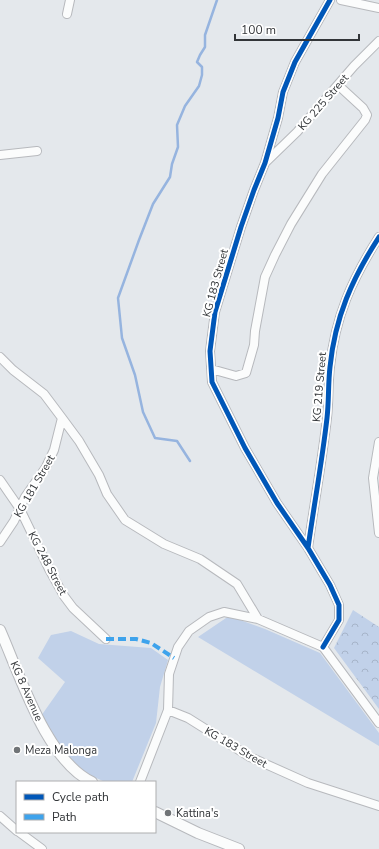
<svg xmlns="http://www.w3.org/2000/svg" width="379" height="849" font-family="'Nunito Sans',sans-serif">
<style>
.green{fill:#c1d1e9}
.forest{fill:url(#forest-crowns)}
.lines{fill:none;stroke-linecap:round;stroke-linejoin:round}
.stream{stroke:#96b4df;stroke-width:2.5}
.minor-casing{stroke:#b7b9bd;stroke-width:10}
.tertiary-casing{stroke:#b7b9bd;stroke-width:12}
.minor{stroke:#fbfcfc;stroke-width:8}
.tertiary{stroke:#fbfcfc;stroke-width:10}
.quiet{stroke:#3ea3ec;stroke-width:4;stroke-dasharray:8 4;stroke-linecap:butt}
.cycleway-casing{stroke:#fff;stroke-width:8}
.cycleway{stroke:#0057b8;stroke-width:5}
.poi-dot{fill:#707477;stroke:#fff;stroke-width:1.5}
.labels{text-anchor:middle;stroke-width:4;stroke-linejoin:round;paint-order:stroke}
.street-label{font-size:11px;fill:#323538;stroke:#fff}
.poi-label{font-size:11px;fill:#323538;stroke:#fff;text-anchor:start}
</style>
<defs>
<pattern id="forest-crowns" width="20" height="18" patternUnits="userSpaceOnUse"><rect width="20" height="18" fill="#c1d1e9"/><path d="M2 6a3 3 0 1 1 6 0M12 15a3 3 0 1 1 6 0" fill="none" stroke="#a6b4c9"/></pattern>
</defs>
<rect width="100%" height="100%" fill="#e4e8ec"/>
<path class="green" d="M 229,616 L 265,629 L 320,653 L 379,733 L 379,746 L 198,637 Z
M 71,631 L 99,644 L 151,648 L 168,660 L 160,687 L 156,723 L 132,782 L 105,782 L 81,771 L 56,750 L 41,716 L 65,682 L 38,658 L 51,635 Z"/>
<path class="forest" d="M 353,610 L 379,627 L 379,709 L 334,648 Z"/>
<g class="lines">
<path class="stream" d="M 190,461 L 177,441 L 155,438 L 143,412 L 135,375 L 122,338 L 118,298 L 139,240 L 153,204 L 170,177 L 172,164 L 178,147 L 177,125 L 185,106 L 199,86 L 202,75 L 202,67 L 197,62 L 200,55 L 205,47 L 205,35 L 217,0"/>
<defs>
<path id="minor" d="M 341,0 L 379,8
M 67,14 L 70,0
M 0,155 L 37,151
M 266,162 L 297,132 L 354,66 L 379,41
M 0,357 L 13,370 L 44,394 L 62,418 L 54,450 L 46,467 L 25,497 L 14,521 L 0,542
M 211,369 L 236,376 L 246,373 L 254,345 L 255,331 L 265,277 L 275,255 L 291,224 L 322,174 L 365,120 L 367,115 L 363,108 L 338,85
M 62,418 L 79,441 L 99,475 L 107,494 L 125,520 L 164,544 L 200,559 L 237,584 L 258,619
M 379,442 L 373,478 L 379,533
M 0,480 L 20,509 L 49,569 L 64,596 L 73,608 L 106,639
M 308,548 C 314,505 322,462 327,418 C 329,401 328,384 330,367 C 335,317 352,279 379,237
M 323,647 L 339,620 L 339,605 L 330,585 L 308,548 L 277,503 L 245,448 L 212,382 L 210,351 L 215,312 L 241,227 L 254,190 L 265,163 L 278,118 L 283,92 L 295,62 L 330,0
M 323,647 L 379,723
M 168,710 L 188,718 L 250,757 L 308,783 L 379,806
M 140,782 L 168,710 L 169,674 L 178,647 L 189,631 L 209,617 L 224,612 L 258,619 L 323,647
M 0,816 L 17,831
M 19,832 L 42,849"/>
<path id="tertiary" d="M 0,630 C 20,675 46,760 92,782
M 155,812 L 198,833 L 239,849"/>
</defs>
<use href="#minor" class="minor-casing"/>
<use href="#tertiary" class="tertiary-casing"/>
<use href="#minor" class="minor"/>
<use href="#tertiary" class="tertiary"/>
<path class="quiet" d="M 106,639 L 136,639 L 151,643 L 174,658"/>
<defs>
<path id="cycleway" d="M 308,548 C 314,505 322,462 327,418 C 329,401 328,384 330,367 C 335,317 352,279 379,237
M 323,647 L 339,620 L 339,605 L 330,585 L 308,548 L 277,503 L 245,448 L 212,382 L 210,351 L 215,312 L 241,227 L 254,190 L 265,163 L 278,118 L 283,92 L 295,62 L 330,0"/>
</defs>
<use href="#cycleway" class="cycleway-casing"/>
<use href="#cycleway" class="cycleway"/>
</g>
<g class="poi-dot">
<circle cx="17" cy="750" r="4"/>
<circle cx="168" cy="813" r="4"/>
</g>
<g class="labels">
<g class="street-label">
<text transform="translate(323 102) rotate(-49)" y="4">KG 225 Street</text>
<text transform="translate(215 283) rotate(-75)" y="4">KG 183 Street</text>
<text transform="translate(319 387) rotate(-85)" y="4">KG 219 Street</text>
<text transform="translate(34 486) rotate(-60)" y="4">KG 181 Street</text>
<text transform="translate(48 563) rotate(62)" y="4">KG 248 Street</text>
<text transform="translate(27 691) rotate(66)" y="4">KG 8 Avenue</text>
<text transform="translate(236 747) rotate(30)" y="4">KG 183 Street</text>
</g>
<g class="poi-label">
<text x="25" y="754">Meza Malonga</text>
<text x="176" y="817">Kattina's</text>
</g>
</g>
<rect x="16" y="781" width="140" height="52" fill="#ffffff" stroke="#adaeaf"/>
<rect x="24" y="794" width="20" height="6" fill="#0057b8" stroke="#adaeaf"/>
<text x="52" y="801" font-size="12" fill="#323538">Cycle path</text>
<rect x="24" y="814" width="20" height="6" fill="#3ea3ec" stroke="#adaeaf"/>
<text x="52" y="821" font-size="12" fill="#323538">Path</text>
<path d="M235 34v6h124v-6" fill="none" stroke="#323538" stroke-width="2"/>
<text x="241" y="34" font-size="12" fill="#323538" stroke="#ffffff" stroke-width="3" paint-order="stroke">100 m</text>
</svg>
